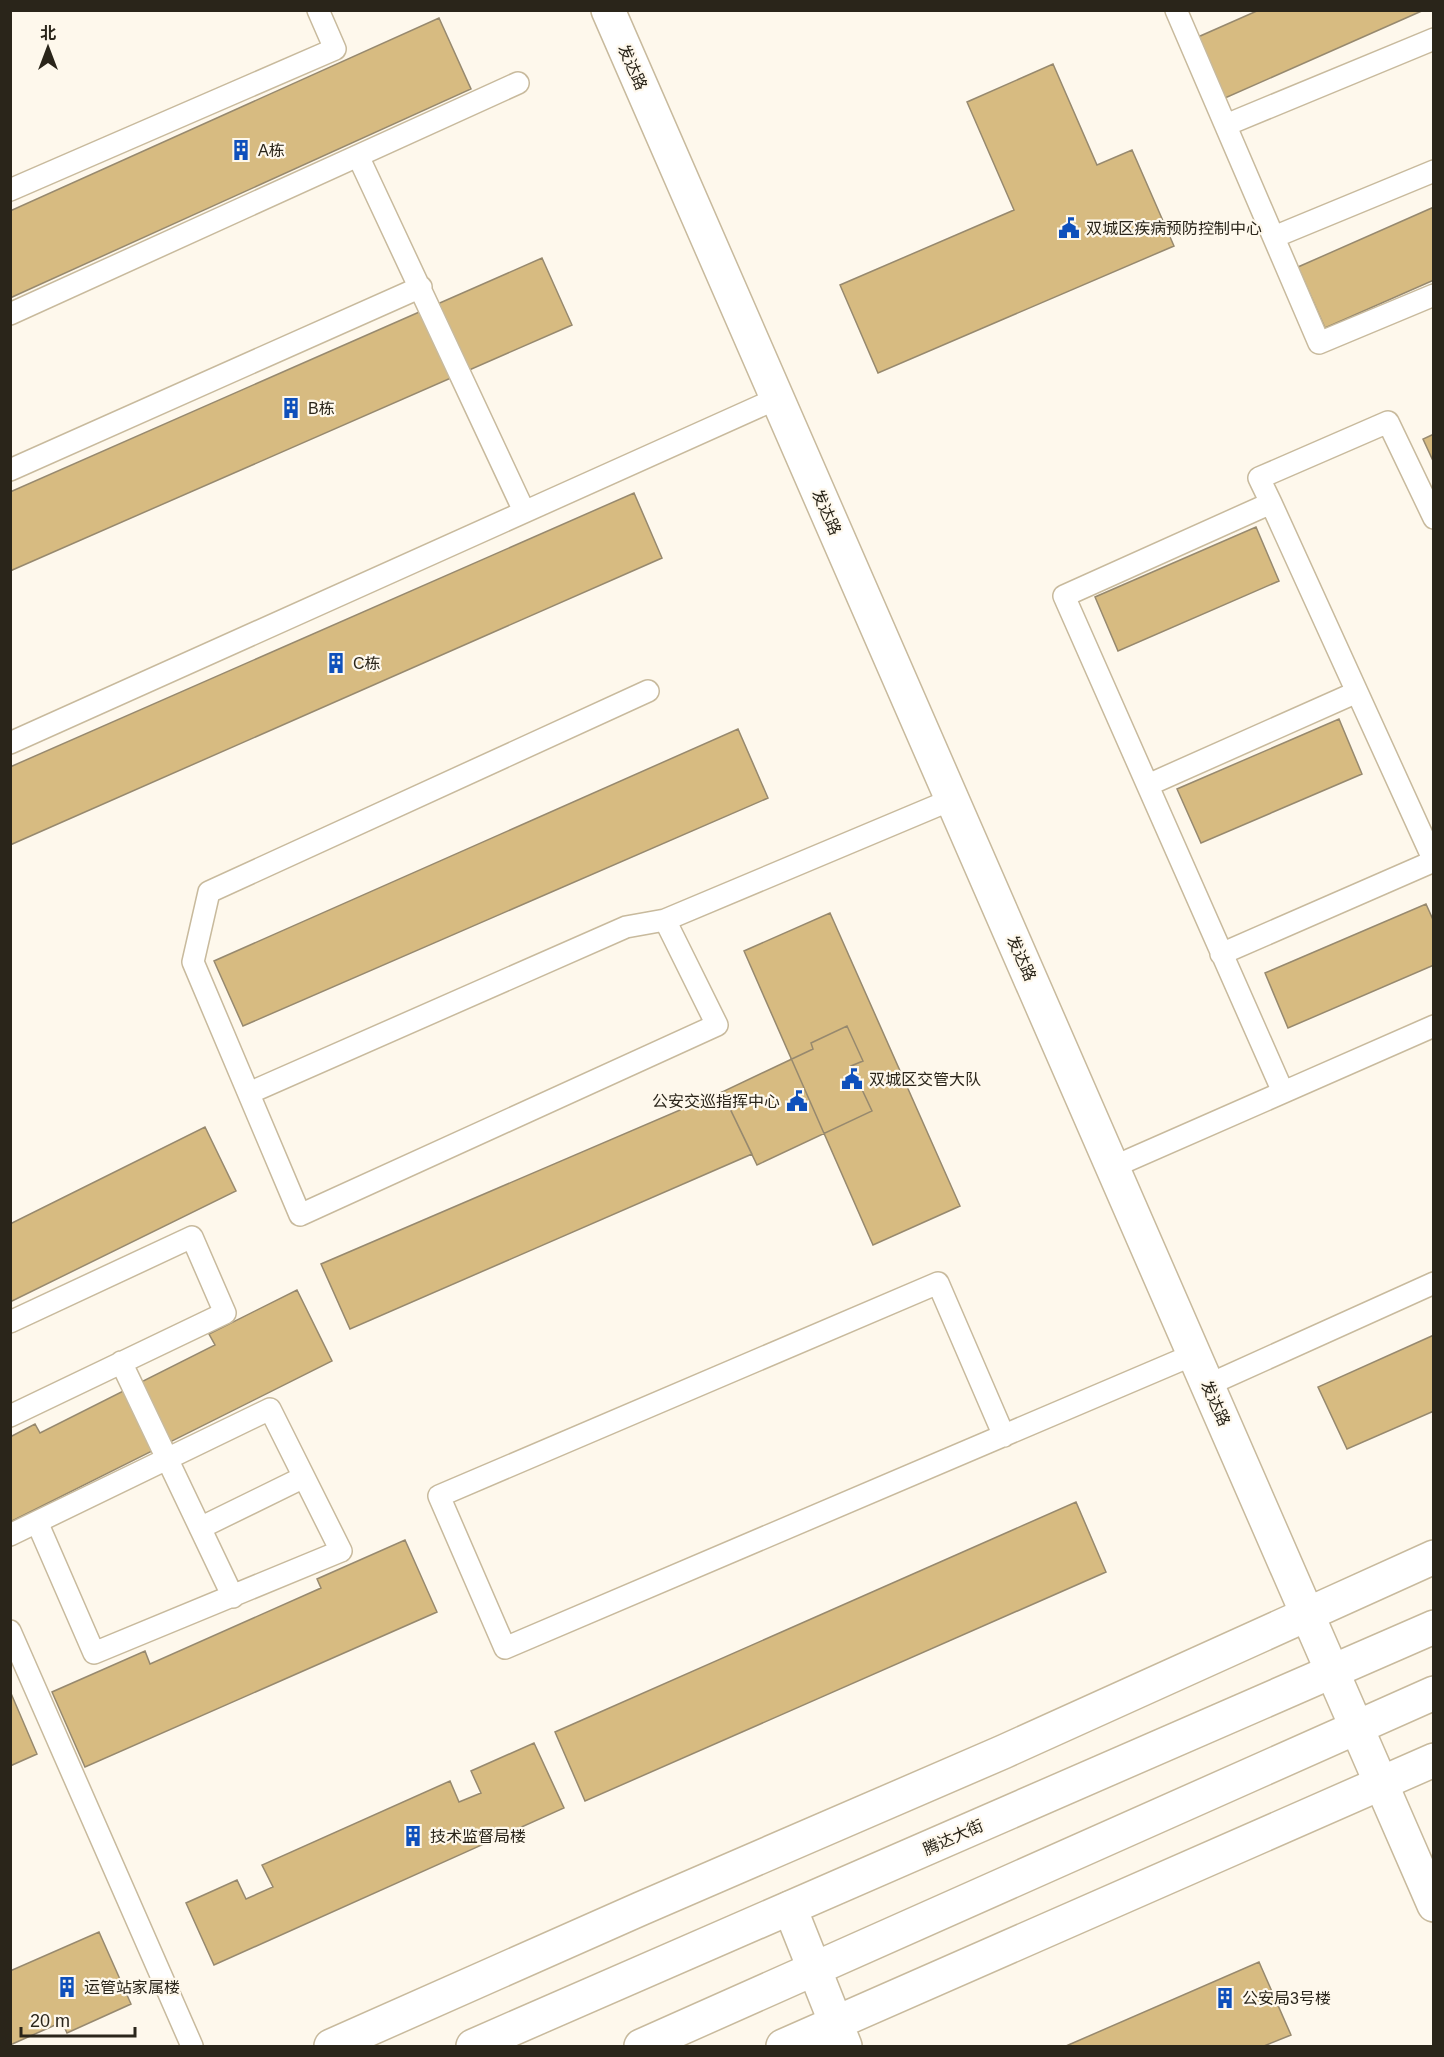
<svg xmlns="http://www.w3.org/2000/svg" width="1444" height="2057" font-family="Helvetica,'Noto Sans SC',sans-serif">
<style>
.building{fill:#d7bb81;stroke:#97896e;stroke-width:1.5}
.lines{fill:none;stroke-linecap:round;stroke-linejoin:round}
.service-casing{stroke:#c8ba9d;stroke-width:24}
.minor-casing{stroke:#c8ba9d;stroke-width:36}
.tertiary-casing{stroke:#c8ba9d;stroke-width:36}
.secondary-casing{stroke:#c8ba9d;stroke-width:36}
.service{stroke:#fff;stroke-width:21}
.minor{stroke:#fff;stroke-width:33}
.tertiary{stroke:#fff;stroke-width:33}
.secondary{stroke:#fff;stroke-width:33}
.labels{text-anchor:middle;stroke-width:4.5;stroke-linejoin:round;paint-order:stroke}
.street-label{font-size:16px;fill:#2a251a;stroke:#fef8ec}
.poi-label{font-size:16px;fill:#2a251a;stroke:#fef8ec;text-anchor:start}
</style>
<rect width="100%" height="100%" fill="#fef8ec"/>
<path class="building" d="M 1259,10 L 1424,10 L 1225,98 L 1198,37 Z
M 439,18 L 471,89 L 10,298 L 10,211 Z
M 1053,64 L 1097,165 L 1132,150 L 1174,246 L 878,373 L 840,285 L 1014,210 L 967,102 Z
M 1434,207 L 1434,280 L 1325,328 L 1298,267 Z
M 542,258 L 572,325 L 10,571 L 10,492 Z
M 1434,434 L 1434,463 L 1423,439 Z
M 634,493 L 662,558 L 10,845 L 10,767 Z
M 1256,527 L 1279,581 L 1118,651 L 1095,597 Z
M 1339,719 L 1362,774 L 1201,843 L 1177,789 Z
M 738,729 L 768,798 L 243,1026 L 214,961 Z
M 1426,904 L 1434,922 L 1434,965 L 1288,1028 L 1265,973 Z
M 830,913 L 960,1206 L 873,1245 L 744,951 Z
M 847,1026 L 863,1061 L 851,1066 L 872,1111 L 757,1165 L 722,1092 L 813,1049 L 811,1043 Z
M 722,1092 L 752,1154 L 350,1329 L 321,1264 Z
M 205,1127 L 236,1191 L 10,1302 L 10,1224 Z
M 297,1290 L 332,1361 L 10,1522 L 10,1437 L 35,1424 L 40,1433 L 215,1345 L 209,1334 Z
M 1434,1335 L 1434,1411 L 1347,1449 L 1318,1387 Z
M 1076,1502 L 1106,1572 L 585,1801 L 555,1732 Z
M 405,1540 L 437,1612 L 85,1767 L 52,1692 L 145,1651 L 150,1664 L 321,1588 L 317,1579 Z
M 10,1691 L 37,1754 L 10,1766 Z
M 534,1743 L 564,1808 L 214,1965 L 186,1903 L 237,1880 L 246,1899 L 273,1887 L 262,1865 L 450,1781 L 459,1802 L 481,1793 L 471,1771 Z
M 99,1932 L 131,2004 L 67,2033 L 62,2022 L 10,2045 L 10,1971 Z
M 1259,1962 L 1291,2035 L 1264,2046 L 1066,2046 Z"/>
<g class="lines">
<defs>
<path id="service" d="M 1176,10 L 1319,343 L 1434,295
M 1226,125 L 1434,39
M 358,156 L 524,511
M 10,190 L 335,49 L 318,10
M 1274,237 L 1434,171
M 10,314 L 518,83
M 10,470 L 421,287
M 1271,503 L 1259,478 L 1388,422 L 1434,518
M 648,691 L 209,892 L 193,962 L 300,1215 L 717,1025 L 665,920 L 953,799
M 10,743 L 778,398
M 1148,785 L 1357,692
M 1221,954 L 1434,861
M 1283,1092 L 1064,596 L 1271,503 L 1434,861
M 249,1093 L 626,927 L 665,920
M 1113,1167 L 1434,1026
M 10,1322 L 192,1237 L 225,1313 L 10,1416
M 121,1362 L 233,1597
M 1208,1385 L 1434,1283
M 1004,1436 L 938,1283 L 439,1496 L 505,1648 L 1195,1354
M 200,1528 L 304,1477
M 10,1535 L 270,1409 L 341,1551 L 94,1653 L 37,1522
M 10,1631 L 192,2046"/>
<path id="minor" d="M 790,1908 L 845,2046
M 331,2046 L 640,1909 L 1003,1752 L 1434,1557
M 783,2046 L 1434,1760"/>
<path id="tertiary" d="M 608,10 L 1434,1905"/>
<path id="secondary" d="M 473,2046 L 1434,1627
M 641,2046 L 1434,1693"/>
</defs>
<use href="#service" class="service-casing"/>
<use href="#minor" class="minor-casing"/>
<use href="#tertiary" class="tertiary-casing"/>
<use href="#secondary" class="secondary-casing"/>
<use href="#service" class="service"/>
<use href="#minor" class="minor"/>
<use href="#tertiary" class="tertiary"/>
<use href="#secondary" class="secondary"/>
</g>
<defs>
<symbol id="building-bare" viewBox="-9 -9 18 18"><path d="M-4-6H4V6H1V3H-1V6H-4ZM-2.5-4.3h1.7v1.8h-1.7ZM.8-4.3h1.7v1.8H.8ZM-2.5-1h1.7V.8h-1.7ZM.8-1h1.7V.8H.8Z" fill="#0f50bb" stroke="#fef8ec" stroke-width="2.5" paint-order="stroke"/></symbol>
<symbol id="civic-bare" viewBox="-9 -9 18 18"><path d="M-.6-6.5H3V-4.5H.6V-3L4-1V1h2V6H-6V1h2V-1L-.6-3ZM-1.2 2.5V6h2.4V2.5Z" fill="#0f50bb" stroke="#fef8ec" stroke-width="2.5" paint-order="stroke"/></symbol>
</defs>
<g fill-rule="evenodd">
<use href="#building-bare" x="226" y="135" width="30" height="30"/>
<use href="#civic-bare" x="1054" y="213" width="30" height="30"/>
<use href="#building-bare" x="276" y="393" width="30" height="30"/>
<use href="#building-bare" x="321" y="648" width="30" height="30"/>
<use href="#civic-bare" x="837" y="1064" width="30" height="30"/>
<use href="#civic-bare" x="782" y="1086" width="30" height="30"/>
<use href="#building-bare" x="398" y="1821" width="30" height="30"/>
<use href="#building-bare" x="52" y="1972" width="30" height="30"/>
<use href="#building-bare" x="1210" y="1983" width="30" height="30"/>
</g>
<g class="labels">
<g class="street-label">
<text transform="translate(633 67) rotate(66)" y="6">发达路</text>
<text transform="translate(827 512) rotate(66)" y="6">发达路</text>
<text transform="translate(1022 958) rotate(66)" y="6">发达路</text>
<text transform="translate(1216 1403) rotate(66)" y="6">发达路</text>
<text transform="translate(953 1837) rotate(-24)" y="6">腾达大街</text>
</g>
<g class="poi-label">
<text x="258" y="156">A栋</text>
<text x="1086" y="234">双城区疾病预防控制中心</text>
<text x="308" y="414">B栋</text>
<text x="353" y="669">C栋</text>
<text x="869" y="1085">双城区交管大队</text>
<text x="780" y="1107" text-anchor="end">公安交巡指挥中心</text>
<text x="430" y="1842">技术监督局楼</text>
<text x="84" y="1993">运管站家属楼</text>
<text x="1242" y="2004">公安局3号楼</text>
</g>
</g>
<rect width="1444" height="2057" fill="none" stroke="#2a251a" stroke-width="24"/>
<g transform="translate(48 48)" stroke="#fef8ec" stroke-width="4.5" paint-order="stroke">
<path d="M0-4.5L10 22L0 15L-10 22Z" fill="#2a251a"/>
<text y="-9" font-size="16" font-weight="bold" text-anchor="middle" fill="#2a251a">北</text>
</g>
<path d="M21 2027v9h114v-9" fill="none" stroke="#2a251a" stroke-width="3"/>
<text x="30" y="2027" font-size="18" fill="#2a251a" stroke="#fef8ec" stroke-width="4.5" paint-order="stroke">20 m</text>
</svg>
